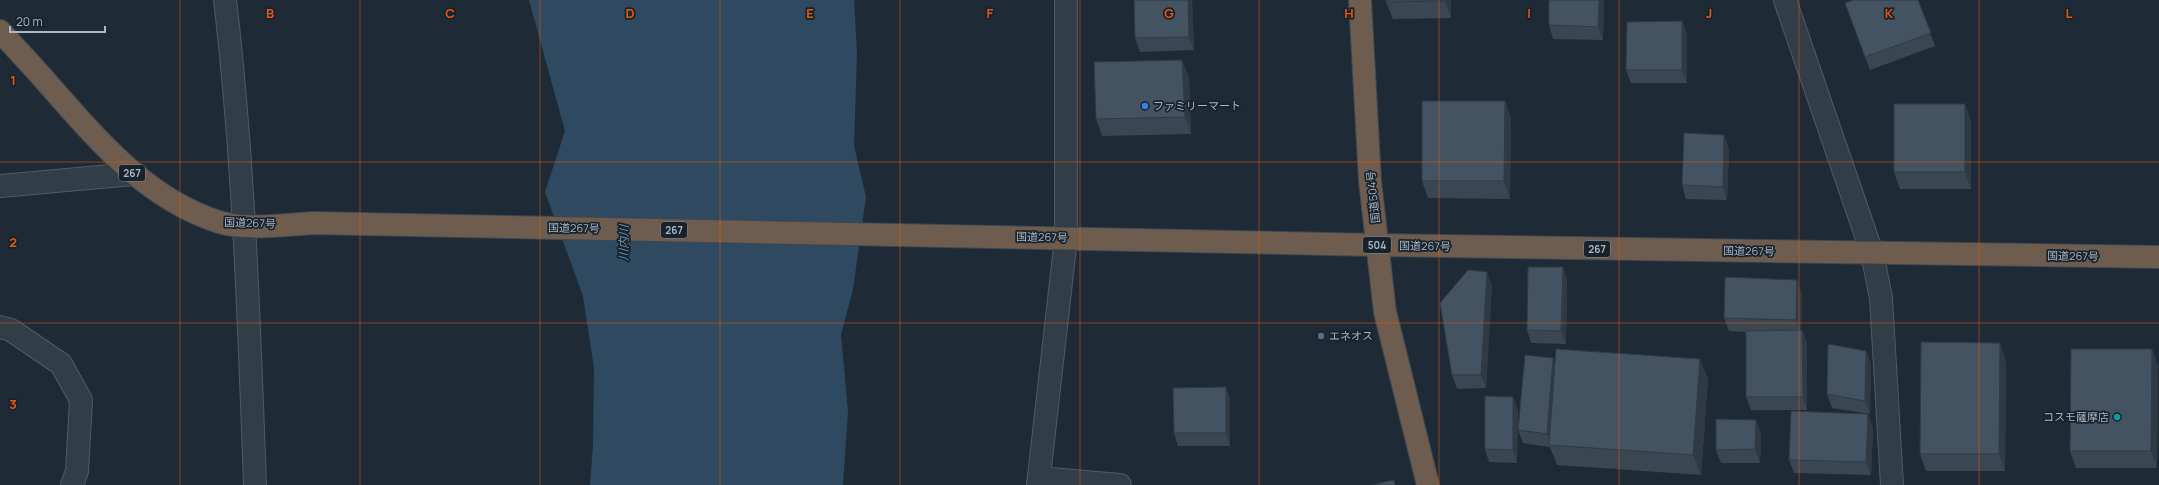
<svg xmlns="http://www.w3.org/2000/svg" width="2159" height="485" font-family="Manrope,'Noto Sans JP',sans-serif">
<style>
.water{fill:#2f4a60}
.lines{fill:none;stroke-linecap:round;stroke-linejoin:round}
.minor-casing{stroke:#4f5b66;stroke-width:24}
.highway-casing{stroke:#3c4852;stroke-width:24}
.minor{stroke:#313d47;stroke-width:22}
.highway{stroke:#6e5d4e;stroke-width:22}
.wall{fill:#3a4753}
.shaded-wall{fill:#2f3a44}
.building{fill:#435361;stroke:#2f3a44}
.grid{fill:none;stroke:#e8590c;stroke-width:1;stroke-opacity:0.55}
.shop-dot{fill:#3f7fe0;stroke:#17222c;stroke-width:1.5}
.service-dot{fill:#5c6f8a;stroke:#17222c;stroke-width:1.5}
.culture-dot{fill:#0f9aa8;stroke:#17222c;stroke-width:1.5}
.labels{text-anchor:middle;stroke-width:3.5;stroke-linejoin:round;paint-order:stroke}
.shield{fill:#17222c;stroke:#7f8b97;stroke-width:1}
.shield-label{font-size:10px;font-weight:bold;fill:#abb8c5}
.poi-label{font-size:11px;fill:#abb8c5;stroke:#17222c;text-anchor:start}
.street-label{font-size:11px;fill:#abb8c5;stroke:#17222c}
.water-label{font-size:12px;font-style:italic;fill:#698dab;stroke:#17222c}
.grid-label{font-size:13px;text-anchor:middle;font-weight:bold;fill:#e8590c;stroke:#17222c;stroke-width:3.5;stroke-linejoin:round;paint-order:stroke}
</style>
<rect width="100%" height="100%" fill="#1e2b37"/>
<path class="water" d="M 529,0 L 854,0 L 857,52 L 854,146 L 866,197 L 853,289 L 841,335 L 848,411 L 843,485 L 590,485 L 593,445 L 594,368 L 583,296 L 545,192 L 565,131 Z"/>
<g class="lines">
<defs>
<path id="minor" d="M 225,0 C 244,161 249,323 255,485
M 1785,0 L 1872,253 L 1881,298 L 1892,485
M 0,186 L 133,174
M 0,327 L 11,330 L 61,364 L 81,400 L 77,471 L 72,485
M 1039,478 L 1120,485
M 1038,485 L 1066,238 L 1066,0"/>
<path id="highway" d="M 1360,0 L 1370,181 L 1385,312 L 1428,485
M 0,31 C 16,49 33,66 49,85 C 97,139 146,199 219,222 C 245,230 285,225 312,223 L 1377,245 L 2159,257"/>
</defs>
<use href="#minor" class="minor-casing"/>
<use href="#highway" class="highway-casing"/>
<use href="#minor" class="minor"/>
<use href="#highway" class="highway"/>
</g>
<path class="wall" d="M 1134,0 L 1192,0 L 1194,50 L 1140,52 L 1135,38 Z
M 1386,0 L 1451,0 L 1451,18 L 1393,19 L 1386,2 Z
M 1549,0 L 1604,0 L 1603,40 L 1553,39 L 1549,25 Z
M 1918,0 L 1935,46 L 1870,70 L 1845,3 Z
M 1682,21 L 1687,35 L 1687,83 L 1631,83 L 1626,70 Z
M 1182,60 L 1189,77 L 1191,134 L 1102,136 L 1096,119 Z
M 1505,101 L 1511,119 L 1510,199 L 1428,198 L 1422,181 Z
M 1965,104 L 1971,121 L 1971,189 L 1900,189 L 1894,172 Z
M 1729,148 L 1727,200 L 1686,199 L 1682,185 Z
M 1563,267 L 1567,280 L 1566,344 L 1531,343 L 1527,330 Z
M 1492,285 L 1486,388 L 1457,389 L 1452,375 Z
M 1802,293 L 1801,330 L 1802,330 L 1807,343 L 1807,410 L 1751,410 L 1746,397 L 1746,332 L 1729,331 L 1724,318 Z
M 2152,349 L 2158,367 L 2157,468 L 2076,468 L 2070,451 Z
M 1866,351 L 1871,364 L 1870,414 L 1832,408 L 1827,394 Z
M 1553,358 L 1555,363 L 1708,378 L 1701,475 L 1557,465 L 1550,447 L 1523,443 L 1518,430 Z
M 2006,360 L 2005,471 L 1926,471 L 1920,454 Z
M 1226,387 L 1230,400 L 1230,446 L 1178,446 L 1174,433 Z
M 1518,410 L 1517,463 L 1489,462 L 1485,449 Z
M 1756,420 L 1761,433 L 1760,463 L 1721,463 L 1716,450 Z
M 1873,427 L 1871,475 L 1794,473 L 1789,460 Z"/>
<path class="shaded-wall" d="M 1188,0 L 1192,0 L 1194,50 L 1189,37 Z
M 1445,0 L 1451,0 L 1451,18 L 1445,1 Z
M 1599,0 L 1604,0 L 1603,40 L 1598,27 Z
M 1682,21 L 1687,35 L 1687,83 L 1682,70 Z
M 1182,60 L 1189,77 L 1191,134 L 1185,117 Z
M 1505,101 L 1511,119 L 1510,199 L 1504,181 Z
M 1965,104 L 1971,121 L 1971,189 L 1965,172 Z
M 1724,135 L 1729,148 L 1727,200 L 1723,187 Z
M 1563,267 L 1567,280 L 1566,344 L 1561,331 Z
M 1487,272 L 1492,285 L 1486,388 L 1481,375 Z
M 1797,280 L 1802,293 L 1801,333 L 1796,320 Z
M 1802,330 L 1807,343 L 1807,410 L 1803,397 Z
M 2000,343 L 2006,360 L 2005,471 L 1999,454 Z
M 2152,349 L 2158,367 L 2157,468 L 2151,451 Z
M 1866,351 L 1871,364 L 1870,414 L 1865,401 Z
M 1553,358 L 1558,371 L 1551,445 L 1547,434 Z
M 1700,359 L 1708,378 L 1701,475 L 1693,455 Z
M 1226,387 L 1230,400 L 1230,446 L 1226,433 Z
M 1513,397 L 1518,410 L 1517,463 L 1513,450 Z
M 1868,414 L 1873,427 L 1871,475 L 1866,462 Z
M 1756,420 L 1761,433 L 1760,463 L 1755,449 Z"/>
<path class="building" d="M 1134,0 L 1188,0 L 1189,37 L 1135,38 Z
M 1386,0 L 1445,0 L 1445,1 L 1386,2 Z
M 1549,0 L 1599,0 L 1598,27 L 1549,25 Z
M 1854,0 L 1918,0 L 1931,33 L 1865,57 L 1845,3 Z
M 1682,21 L 1682,70 L 1626,70 L 1627,22 Z
M 1182,60 L 1185,117 L 1096,119 L 1094,62 Z
M 1422,101 L 1505,101 L 1504,181 L 1422,181 Z
M 1894,104 L 1965,104 L 1965,172 L 1894,172 Z
M 1684,133 L 1724,135 L 1723,187 L 1682,185 Z
M 1528,267 L 1563,267 L 1561,331 L 1527,330 Z
M 1468,270 L 1487,272 L 1481,375 L 1452,375 L 1440,303 Z
M 1725,277 L 1797,280 L 1796,320 L 1724,318 Z
M 1802,330 L 1803,397 L 1746,397 L 1746,331 Z
M 1921,342 L 2000,343 L 1999,454 L 1920,454 Z
M 1828,344 L 1866,351 L 1865,401 L 1827,394 Z
M 1556,349 L 1700,359 L 1693,455 L 1549,445 Z
M 2071,349 L 2152,349 L 2151,451 L 2070,451 Z
M 1525,355 L 1553,358 L 1547,434 L 1518,430 Z
M 1226,387 L 1226,433 L 1174,433 L 1173,388 Z
M 1485,396 L 1513,397 L 1513,450 L 1485,449 Z
M 1791,411 L 1868,414 L 1866,462 L 1789,460 Z
M 1716,419 L 1756,420 L 1755,449 L 1716,450 Z
M 1394,480 L 1395,485 L 1371,485 Z"/>
<path class="grid" d="M 180,0 L 180,485M 360,0 L 360,485M 540,0 L 540,485M 720,0 L 720,485M 900,0 L 900,485M 1080,0 L 1080,485M 1259,0 L 1259,485M 1439,0 L 1439,485M 1619,0 L 1619,485M 1799,0 L 1799,485M 1979,0 L 1979,485M 0,162 L 2159,162M 0,323 L 2159,323"/>
<circle class="shop-dot" cx="1145" cy="106" r="4"/>
<circle class="service-dot" cx="1321" cy="336" r="4"/>
<circle class="culture-dot" cx="2117" cy="417" r="4"/>
<g class="labels">
<g class="shield">
<rect x="119" y="165" width="26" height="16" rx="3"/>
<rect x="661" y="222" width="26" height="16" rx="3"/>
<rect x="1363" y="237" width="28" height="16" rx="3"/>
<rect x="1584" y="241" width="26" height="16" rx="3"/>
</g>
<g class="shield-label">
<text x="132" y="177">267</text>
<text x="674" y="234">267</text>
<text x="1377" y="249">504</text>
<text x="1597" y="253">267</text>
</g>
<g class="poi-label">
<text x="1153" y="110">ファミリーマート</text>
<text x="1329" y="340">エネオス</text>
<text x="2109" y="421" text-anchor="end">コスモ薩摩店</text>
</g>
<g class="street-label">
<text transform="translate(1373 197) rotate(-96)" y="4">国道504号</text>
<text transform="translate(250 223) rotate(2)" y="4">国道267号</text>
<text transform="translate(574 228) rotate(1)" y="4">国道267号</text>
<text transform="translate(1042 237) rotate(1)" y="4">国道267号</text>
<text transform="translate(1425 246) rotate(1)" y="4">国道267号</text>
<text transform="translate(1749 251) rotate(1)" y="4">国道267号</text>
<text transform="translate(2073 256) rotate(1)" y="4">国道267号</text>
</g>
<g class="water-label">
<text transform="translate(624 243) rotate(-89)" y="4">川内川</text>
</g>
</g>
<g class="grid-label">
<text x="270" y="18">B</text>
<text x="450" y="18">C</text>
<text x="630" y="18">D</text>
<text x="810" y="18">E</text>
<text x="990" y="18">F</text>
<text x="1169" y="18">G</text>
<text x="1349" y="18">H</text>
<text x="1529" y="18">I</text>
<text x="1709" y="18">J</text>
<text x="1889" y="18">K</text>
<text x="2069" y="18">L</text>
<text x="13" y="85">1</text>
<text x="13" y="247">2</text>
<text x="13" y="409">3</text>
</g>
<path d="M10 26v6h95v-6" fill="none" stroke="#abb8c5" stroke-width="2"/>
<text x="16" y="26" font-size="12" fill="#abb8c5" stroke="#17222c" stroke-width="3" paint-order="stroke">20 m</text>
</svg>
